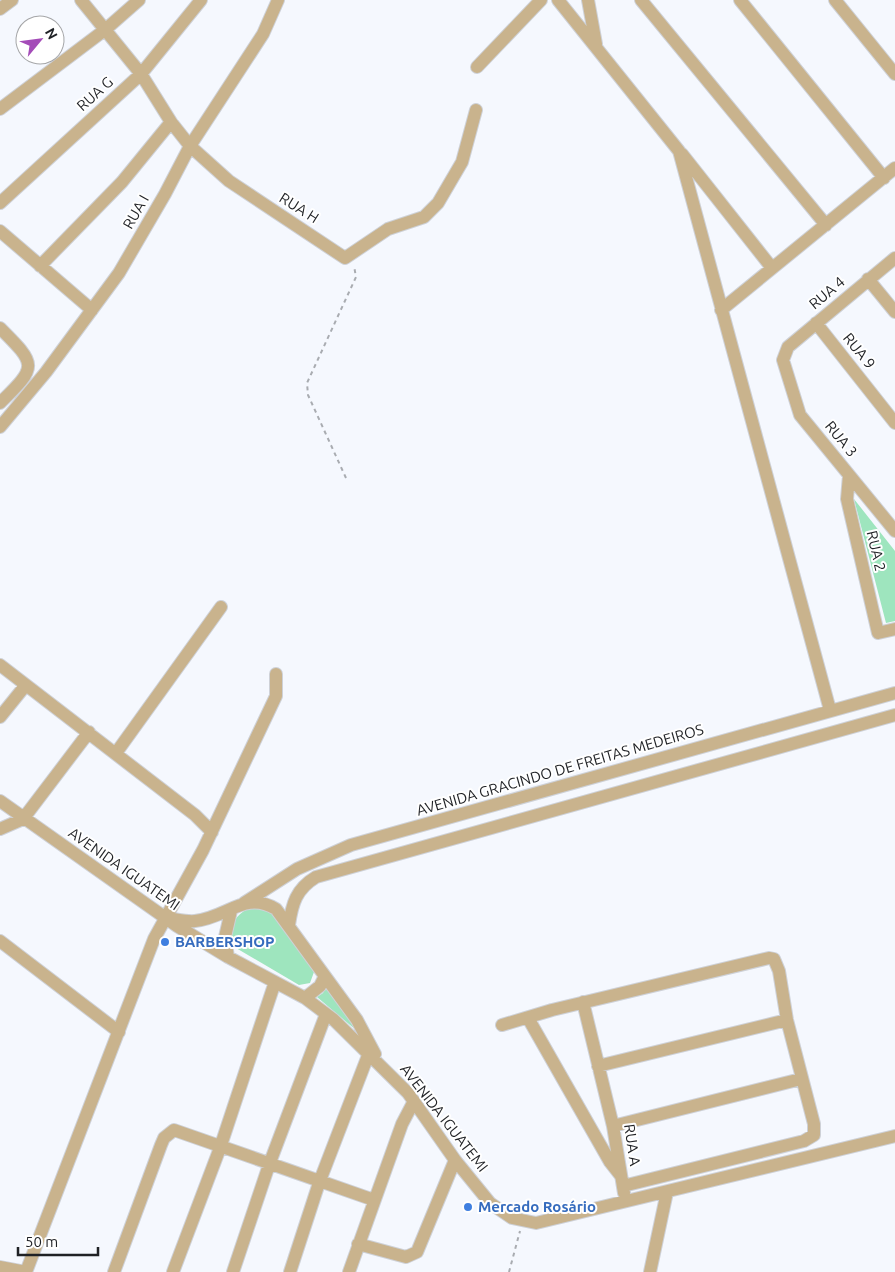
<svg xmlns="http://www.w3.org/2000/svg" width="895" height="1272" font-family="Ubuntu,sans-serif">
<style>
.green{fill:#9ee5be}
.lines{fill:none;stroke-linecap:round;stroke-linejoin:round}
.minor-casing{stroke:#ced1d7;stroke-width:14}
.path{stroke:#a9acb1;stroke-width:2;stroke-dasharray:4 4;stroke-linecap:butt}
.minor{stroke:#c9b38d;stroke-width:12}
.shop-dot{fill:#3f7fe0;stroke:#fff;stroke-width:2}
.labels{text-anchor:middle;stroke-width:4;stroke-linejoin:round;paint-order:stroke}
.street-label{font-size:15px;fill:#1f2125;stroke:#fff}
.shop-label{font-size:15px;font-weight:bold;fill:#366cbe;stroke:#fff;text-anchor:start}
</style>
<rect width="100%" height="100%" fill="#f5f8fe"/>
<path class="green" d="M 854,499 L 895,551 L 895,621 L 886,623 Z
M 252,907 L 272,912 L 314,972 L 310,983 L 299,985 L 236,948 C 225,930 235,913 252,907 Z
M 326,986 L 363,1036 L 317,997 L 323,993 Z"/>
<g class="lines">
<defs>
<path id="minor" d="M 81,0 L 141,74 L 171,122 L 190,146 L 229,181 L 345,258 L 388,229 L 424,217 L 438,203 L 462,162 L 476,110
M 558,0 L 679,151 L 830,710
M 588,0 L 596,44
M 641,0 L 826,225
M 740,0 L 884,178
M 835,0 L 895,74
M 0,9 L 12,0
M 477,67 L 541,0
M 0,109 L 106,29 L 139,0
M 682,154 L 772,268
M 0,203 L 141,74 L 201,0
M 0,231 L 92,310
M 895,258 L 788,347 L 783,360 L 800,415 L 895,531
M 40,266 L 122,182 L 171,122
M 868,279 L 895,312
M 721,310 L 895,168
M 816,323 L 895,423
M 0,328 C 37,365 38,366 0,403
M 0,427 L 46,372 L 119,273 L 165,194 L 190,146 L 263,34 L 278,0
M 849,475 L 847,499 L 878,633 L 895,629
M 0,665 L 195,815 L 212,832
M 0,717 L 25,686
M 116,753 L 221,607
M 0,801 L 177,926 L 228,957 L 305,998 L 333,1019 L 408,1093 L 455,1160 L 490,1203 L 512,1218 L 536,1223 L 895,1136
M 0,829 L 23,819 L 89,732
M 244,903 L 297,869 L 351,845 L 895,693
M 167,918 C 176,919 186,922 195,921 C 227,918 245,890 276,909 L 357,1020 L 375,1054
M 289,925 C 292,904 296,889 316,877 L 895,715
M 0,941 L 119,1032
M 228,957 L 225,937 L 231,911
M 305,998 L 320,986 L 325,976
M 583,1002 L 613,1126 L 624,1193
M 528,1018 L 610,1162 L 621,1176
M 502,1025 L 552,1010 L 769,958 L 774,959 L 779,971 L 787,1020 L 814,1124 L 814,1135 L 804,1141 L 623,1186
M 598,1066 L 787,1020
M 613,1126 L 801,1079
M 358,1244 L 406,1257 L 417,1252 L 455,1160
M 0,1267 L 26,1272
M 26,1272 L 154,939 L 203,850 L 276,696 L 276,674
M 114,1272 L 161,1145 L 164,1138 L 174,1130 L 374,1200
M 173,1272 L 220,1148 L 275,982
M 233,1272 L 269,1165 L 326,1014
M 290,1272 L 319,1183 L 369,1053
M 349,1272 L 402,1124 L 414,1101
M 650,1272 L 667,1192"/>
</defs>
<use href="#minor" class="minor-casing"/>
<path class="path" d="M 346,478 L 308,395 L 307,383 L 356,277 L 354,266
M 509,1272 L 520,1231"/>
<use href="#minor" class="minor"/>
</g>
<g class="shop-dot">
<circle cx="165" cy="942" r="5"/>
<circle cx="468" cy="1207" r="5"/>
</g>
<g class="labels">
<g class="street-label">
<text transform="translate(95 94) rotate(-42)" y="5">RUA G</text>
<text transform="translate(299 208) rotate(32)" y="5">RUA H</text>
<text transform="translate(136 212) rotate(-60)" y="5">RUA I</text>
<text transform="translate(827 293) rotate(-40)" y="5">RUA 4</text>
<text transform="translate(859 351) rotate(51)" y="5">RUA 9</text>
<text transform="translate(841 439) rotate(51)" y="5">RUA 3</text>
<text transform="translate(876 551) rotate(77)" y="5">RUA 2</text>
<text transform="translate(560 770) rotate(-16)" y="5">AVENIDA GRACINDO DE FREITAS MEDEIROS</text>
<text transform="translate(124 869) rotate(35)" y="5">AVENIDA IGUATEMI</text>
<text transform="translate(444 1118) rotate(52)" y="5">AVENIDA IGUATEMI</text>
<text transform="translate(632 1145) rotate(82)" y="5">RUA A</text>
</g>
<g class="shop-label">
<text x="175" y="947">BARBERSHOP</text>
<text x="478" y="1212">Mercado Rosário</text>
</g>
</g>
<g transform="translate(40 40) rotate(61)"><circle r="24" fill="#ffffff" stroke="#a5a6a8"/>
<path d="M0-4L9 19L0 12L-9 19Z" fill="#a44cb8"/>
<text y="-8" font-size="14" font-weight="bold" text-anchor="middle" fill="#1f2125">N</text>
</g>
<path d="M18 1247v8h80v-8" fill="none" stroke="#1f2125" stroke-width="2.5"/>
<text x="25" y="1247" font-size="15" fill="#1f2125" stroke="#ffffff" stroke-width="4" paint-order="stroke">50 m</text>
</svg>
